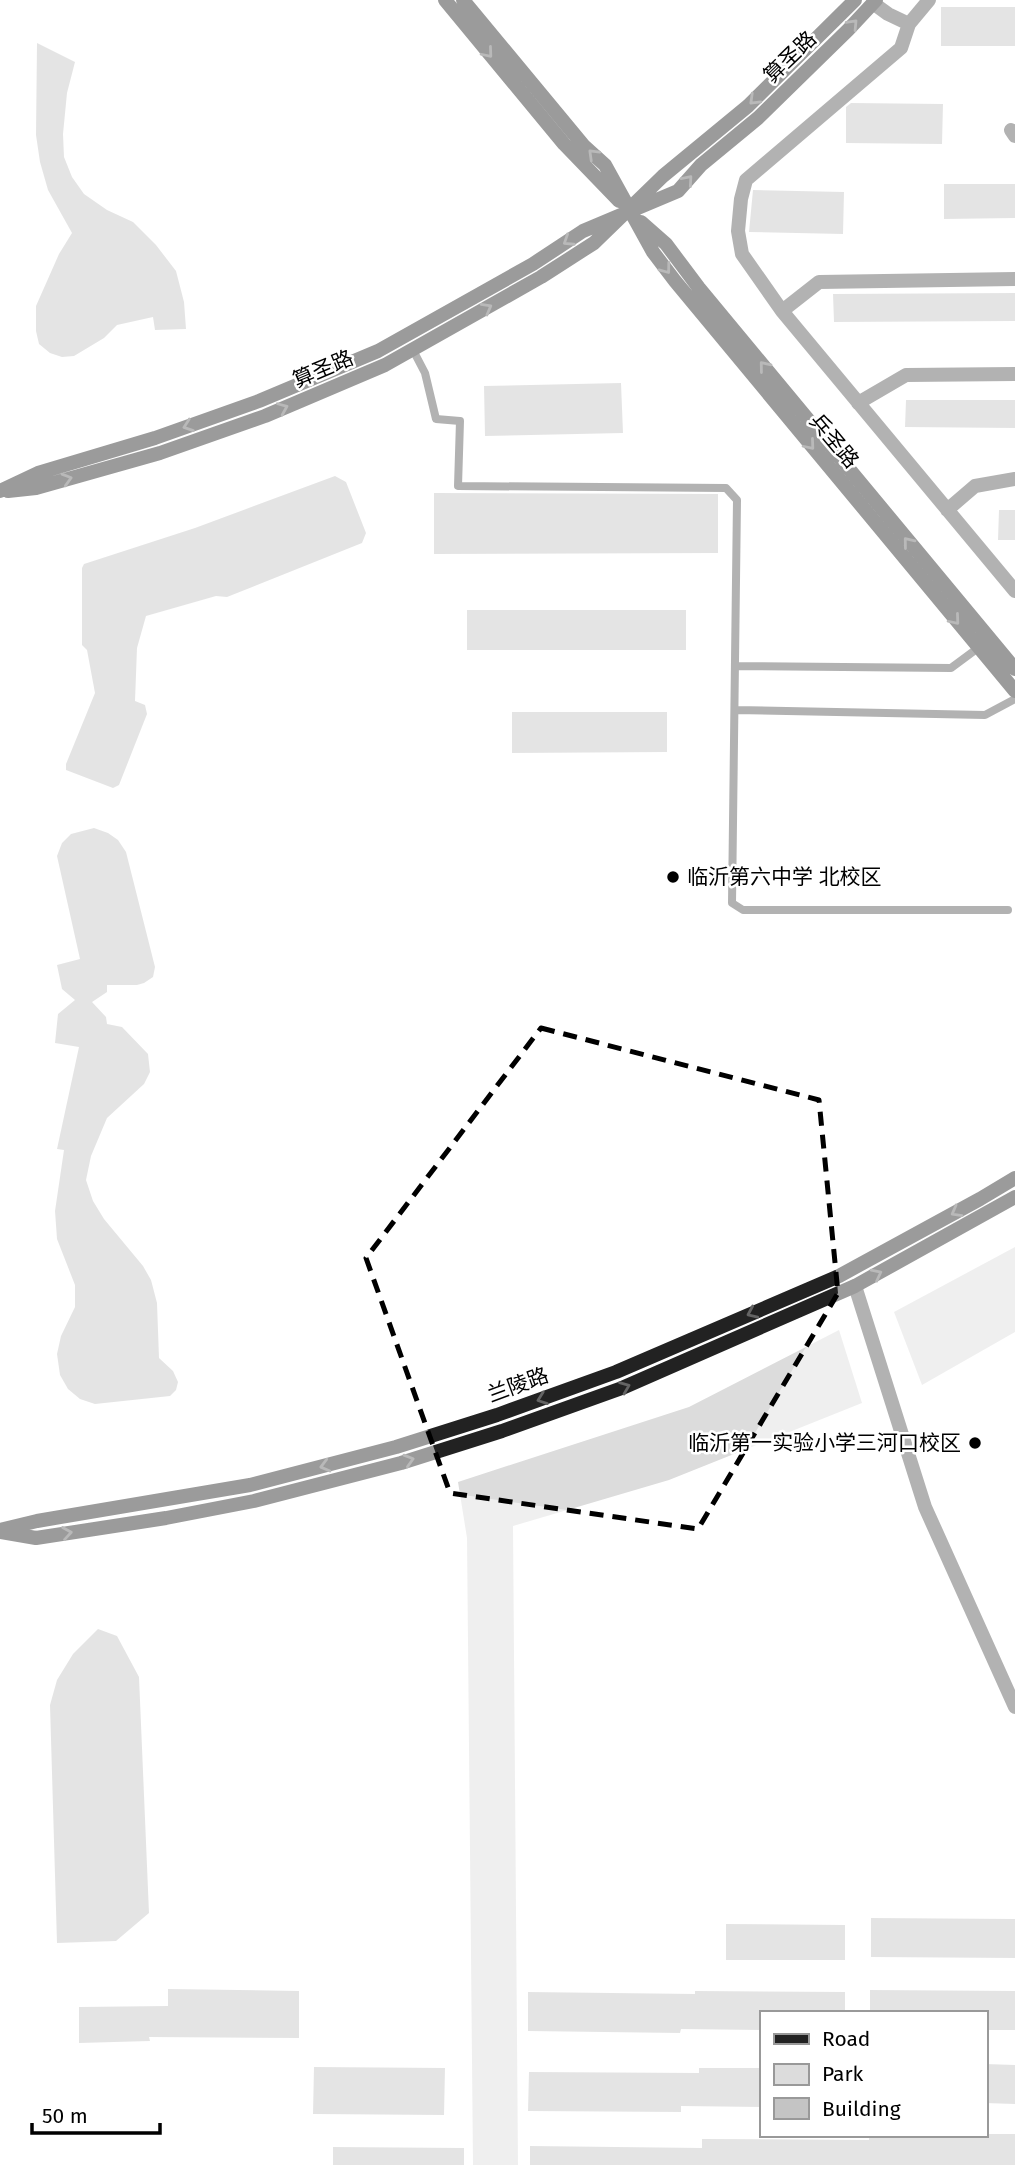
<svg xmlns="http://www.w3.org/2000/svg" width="1015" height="2165" font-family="'Fira Sans','Noto Sans SC',sans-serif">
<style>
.green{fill:#dcdcdc}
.building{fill:#c4c4c4}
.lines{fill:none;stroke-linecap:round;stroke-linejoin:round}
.service{stroke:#555;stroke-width:8}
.minor{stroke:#555;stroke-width:14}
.secondary{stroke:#222;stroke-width:14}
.oneway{stroke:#646464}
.marked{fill:none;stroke:#000;stroke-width:5;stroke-dasharray:14 9;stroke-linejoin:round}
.poi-dot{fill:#000;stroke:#fff;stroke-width:2.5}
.labels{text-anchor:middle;stroke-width:5;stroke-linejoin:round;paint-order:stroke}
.street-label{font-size:21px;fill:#000;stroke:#fff}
.poi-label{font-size:21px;fill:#000;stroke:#fff;text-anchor:start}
</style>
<rect width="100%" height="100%" fill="#fff"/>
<path class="green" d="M 1015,1247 L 1015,1332 L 922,1385 L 894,1312 Z
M 839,1330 L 862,1403 L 669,1480 L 513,1526 L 518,2165 L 473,2165 L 467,1538 L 458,1482 L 689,1407 Z"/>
<path class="building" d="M 941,7 L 1015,7 L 1015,46 L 941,46 Z
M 37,43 L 75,62 L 67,93 L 63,134 L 64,157 L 72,177 L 84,194 L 107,210 L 133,222 L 156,245 L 176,271 L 184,302 L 186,329 L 155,330 L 153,317 L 117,325 L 104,338 L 74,356 L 62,357 L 50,353 L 39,344 L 36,331 L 36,306 L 59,254 L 72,233 L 48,190 L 40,162 L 36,135 Z
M 851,103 L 943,104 L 942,144 L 846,143 L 846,107 Z
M 944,184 L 1015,184 L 1015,218 L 944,219 Z
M 753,190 L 844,192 L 843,234 L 749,232 Z
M 1015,293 L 1015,321 L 834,322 L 833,294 Z
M 621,383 L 623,433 L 485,436 L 484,386 Z
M 906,400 L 1015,400 L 1015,428 L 905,427 Z
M 335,476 L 346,482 L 366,533 L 362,543 L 227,597 L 216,596 L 146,616 L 137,648 L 135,701 L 145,705 L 147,714 L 119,785 L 113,788 L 66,770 L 66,764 L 95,693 L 87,650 L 82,645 L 82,568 L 84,564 L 195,528 Z
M 434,493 L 718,494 L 718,553 L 434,554 Z
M 999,510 L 1015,510 L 1015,540 L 998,540 Z
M 467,610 L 686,610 L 686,650 L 467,650 Z
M 512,712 L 667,712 L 667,752 L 512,753 Z
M 94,828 L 108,833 L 118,840 L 126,852 L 155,967 L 153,977 L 144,983 L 137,985 L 107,985 L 107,992 L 92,1002 L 106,1017 L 107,1024 L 122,1027 L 148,1054 L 150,1072 L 144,1084 L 107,1118 L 91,1156 L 86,1180 L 93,1201 L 104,1219 L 143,1266 L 151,1280 L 157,1303 L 159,1358 L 173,1371 L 178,1382 L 176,1390 L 170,1396 L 95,1404 L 80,1399 L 68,1389 L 60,1375 L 57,1354 L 61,1336 L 75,1307 L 75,1285 L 57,1239 L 55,1211 L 64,1150 L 57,1149 L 79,1047 L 55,1043 L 58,1014 L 75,1000 L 62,989 L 57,965 L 80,959 L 57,856 L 62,843 L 71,834 Z
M 98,1629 L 117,1636 L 139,1677 L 149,1913 L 116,1941 L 57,1943 L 50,1705 L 57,1680 L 73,1654 Z
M 871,1918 L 1015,1919 L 1015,1958 L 871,1957 Z
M 726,1924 L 845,1925 L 845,1960 L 726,1960 Z
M 168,1989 L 299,1991 L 299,2038 L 149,2037 L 150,2041 L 79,2043 L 79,2007 L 168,2006 Z
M 870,1990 L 1015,1991 L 1015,2030 L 985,2030 L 985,2013 L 870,2013 Z
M 695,1991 L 845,1992 L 845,2013 L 761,2013 L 761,2030 L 681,2029 L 680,2033 L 528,2031 L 528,1992 L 695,1994 Z
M 985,2064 L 1015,2065 L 1015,2104 L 985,2103 Z
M 314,2067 L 445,2068 L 444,2115 L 313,2114 Z
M 699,2068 L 761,2068 L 761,2107 L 681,2106 L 681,2112 L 528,2111 L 529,2072 L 699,2073 Z
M 985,2134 L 1015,2134 L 1015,2165 L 530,2165 L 530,2146 L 702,2148 L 702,2139 L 869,2140 L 869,2135 Z
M 333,2147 L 464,2148 L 464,2165 L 333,2165 Z"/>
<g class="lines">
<path class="service" d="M 413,350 L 425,373 L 436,419 L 460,421 L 458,486 L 726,488 L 737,500 L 732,903 L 743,910 L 1008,910
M 735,666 L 951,668 L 978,648
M 735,710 L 985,715 L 1015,699"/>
<path class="minor" d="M 873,3 L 888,14 L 909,24 L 929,0
M 909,24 L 901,48 L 746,180 L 741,199 L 738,231 L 742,254 L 782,311 L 1015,591
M 1011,130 L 1015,136
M 782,311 L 819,282 L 1015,279
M 858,403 L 906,375 L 1015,374
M 947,510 L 975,486 L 1015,479
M 855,1286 L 925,1507 L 1015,1707"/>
<path class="secondary" d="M 445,0 L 564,144 L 619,201
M 463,0 L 584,146 L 605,165 L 653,252 L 675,281 L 1015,691
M 641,222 L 666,244 L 699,288 L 1015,669
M 0,491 L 38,473 L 155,438 L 259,401 L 378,351 L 533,264 L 583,231 L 678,191 L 701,165 L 758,118 L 848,30 L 876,0
M 8,491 L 36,488 L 160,453 L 265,416 L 385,365 L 541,277 L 594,243 L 663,176 L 748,106 L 855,0
M 0,1530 L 37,1521 L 250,1485 L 396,1447 L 497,1415 L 616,1372 L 839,1276 L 980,1199 L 1015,1178
M 1,1532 L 36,1538 L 166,1518 L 254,1501 L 401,1463 L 502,1431 L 622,1388 L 855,1286 L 1015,1197"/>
</g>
<defs><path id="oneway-chevron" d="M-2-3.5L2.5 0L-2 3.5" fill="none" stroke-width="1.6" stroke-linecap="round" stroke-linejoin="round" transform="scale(1.75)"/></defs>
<g class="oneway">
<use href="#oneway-chevron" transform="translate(853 24) rotate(-47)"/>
<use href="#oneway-chevron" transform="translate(488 53) rotate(50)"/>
<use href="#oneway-chevron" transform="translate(754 100) rotate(136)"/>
<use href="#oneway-chevron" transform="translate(593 154) rotate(-136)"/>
<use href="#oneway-chevron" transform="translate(688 180) rotate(-49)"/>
<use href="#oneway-chevron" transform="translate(568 241) rotate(147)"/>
<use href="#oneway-chevron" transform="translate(666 269) rotate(53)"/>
<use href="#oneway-chevron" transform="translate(487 308) rotate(-29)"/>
<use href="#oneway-chevron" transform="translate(764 366) rotate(-129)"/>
<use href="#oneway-chevron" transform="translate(283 408) rotate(-23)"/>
<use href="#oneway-chevron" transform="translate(188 426) rotate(161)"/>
<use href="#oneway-chevron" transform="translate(810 445) rotate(50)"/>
<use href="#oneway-chevron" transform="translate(67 479) rotate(-16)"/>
<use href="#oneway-chevron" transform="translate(908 542) rotate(-129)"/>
<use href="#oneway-chevron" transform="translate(955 620) rotate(50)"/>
<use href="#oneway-chevron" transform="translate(956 1212) rotate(151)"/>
<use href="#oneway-chevron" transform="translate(877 1274) rotate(-27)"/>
<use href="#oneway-chevron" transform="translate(752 1313) rotate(156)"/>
<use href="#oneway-chevron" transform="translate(625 1387) rotate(-22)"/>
<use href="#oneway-chevron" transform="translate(542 1399) rotate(160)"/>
<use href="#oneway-chevron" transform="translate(409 1460) rotate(-17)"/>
<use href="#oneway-chevron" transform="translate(325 1466) rotate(165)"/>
<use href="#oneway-chevron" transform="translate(67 1533) rotate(-9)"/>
</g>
<path d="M0 0H1015V2165H0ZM 541,1028 L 819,1100 L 838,1293 L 698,1529 L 450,1493 L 366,1258 Z" fill="#fff" fill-opacity=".55" fill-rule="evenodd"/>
<path class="marked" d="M 541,1028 L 819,1100 L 838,1293 L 698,1529 L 450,1493 L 366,1258 Z"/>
<g class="poi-dot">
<circle cx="673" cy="877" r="7"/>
<circle cx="975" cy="1443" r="7"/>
</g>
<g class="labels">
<g class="street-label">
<text transform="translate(790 57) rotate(-44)" y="7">算圣路</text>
<text transform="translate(323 369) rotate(-23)" y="7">算圣路</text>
<text transform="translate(834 441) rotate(50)" y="7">兵圣路</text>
<text transform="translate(518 1385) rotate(-20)" y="7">兰陵路</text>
</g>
<g class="poi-label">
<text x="687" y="884">临沂第六中学 北校区</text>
<text x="961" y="1450" text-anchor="end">临沂第一实验小学三河口校区</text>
</g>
</g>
<rect x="760" y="2011" width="228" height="126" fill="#ffffff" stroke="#999999" stroke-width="2"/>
<rect x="774" y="2034" width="35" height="10" fill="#222222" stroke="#999999" stroke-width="2"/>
<text x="822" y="2046" font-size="21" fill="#000000">Road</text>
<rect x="774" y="2064" width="35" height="21" fill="#dcdcdc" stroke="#999999" stroke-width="2"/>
<text x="822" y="2081" font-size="21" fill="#000000">Park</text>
<rect x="774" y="2098" width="35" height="21" fill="#c4c4c4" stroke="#999999" stroke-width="2"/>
<text x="822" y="2116" font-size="21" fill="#000000">Building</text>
<path d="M32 2123v10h128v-10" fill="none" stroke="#000000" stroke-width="3.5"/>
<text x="42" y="2123" font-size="21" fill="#000000" stroke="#ffffff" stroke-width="5" paint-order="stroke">50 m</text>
</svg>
